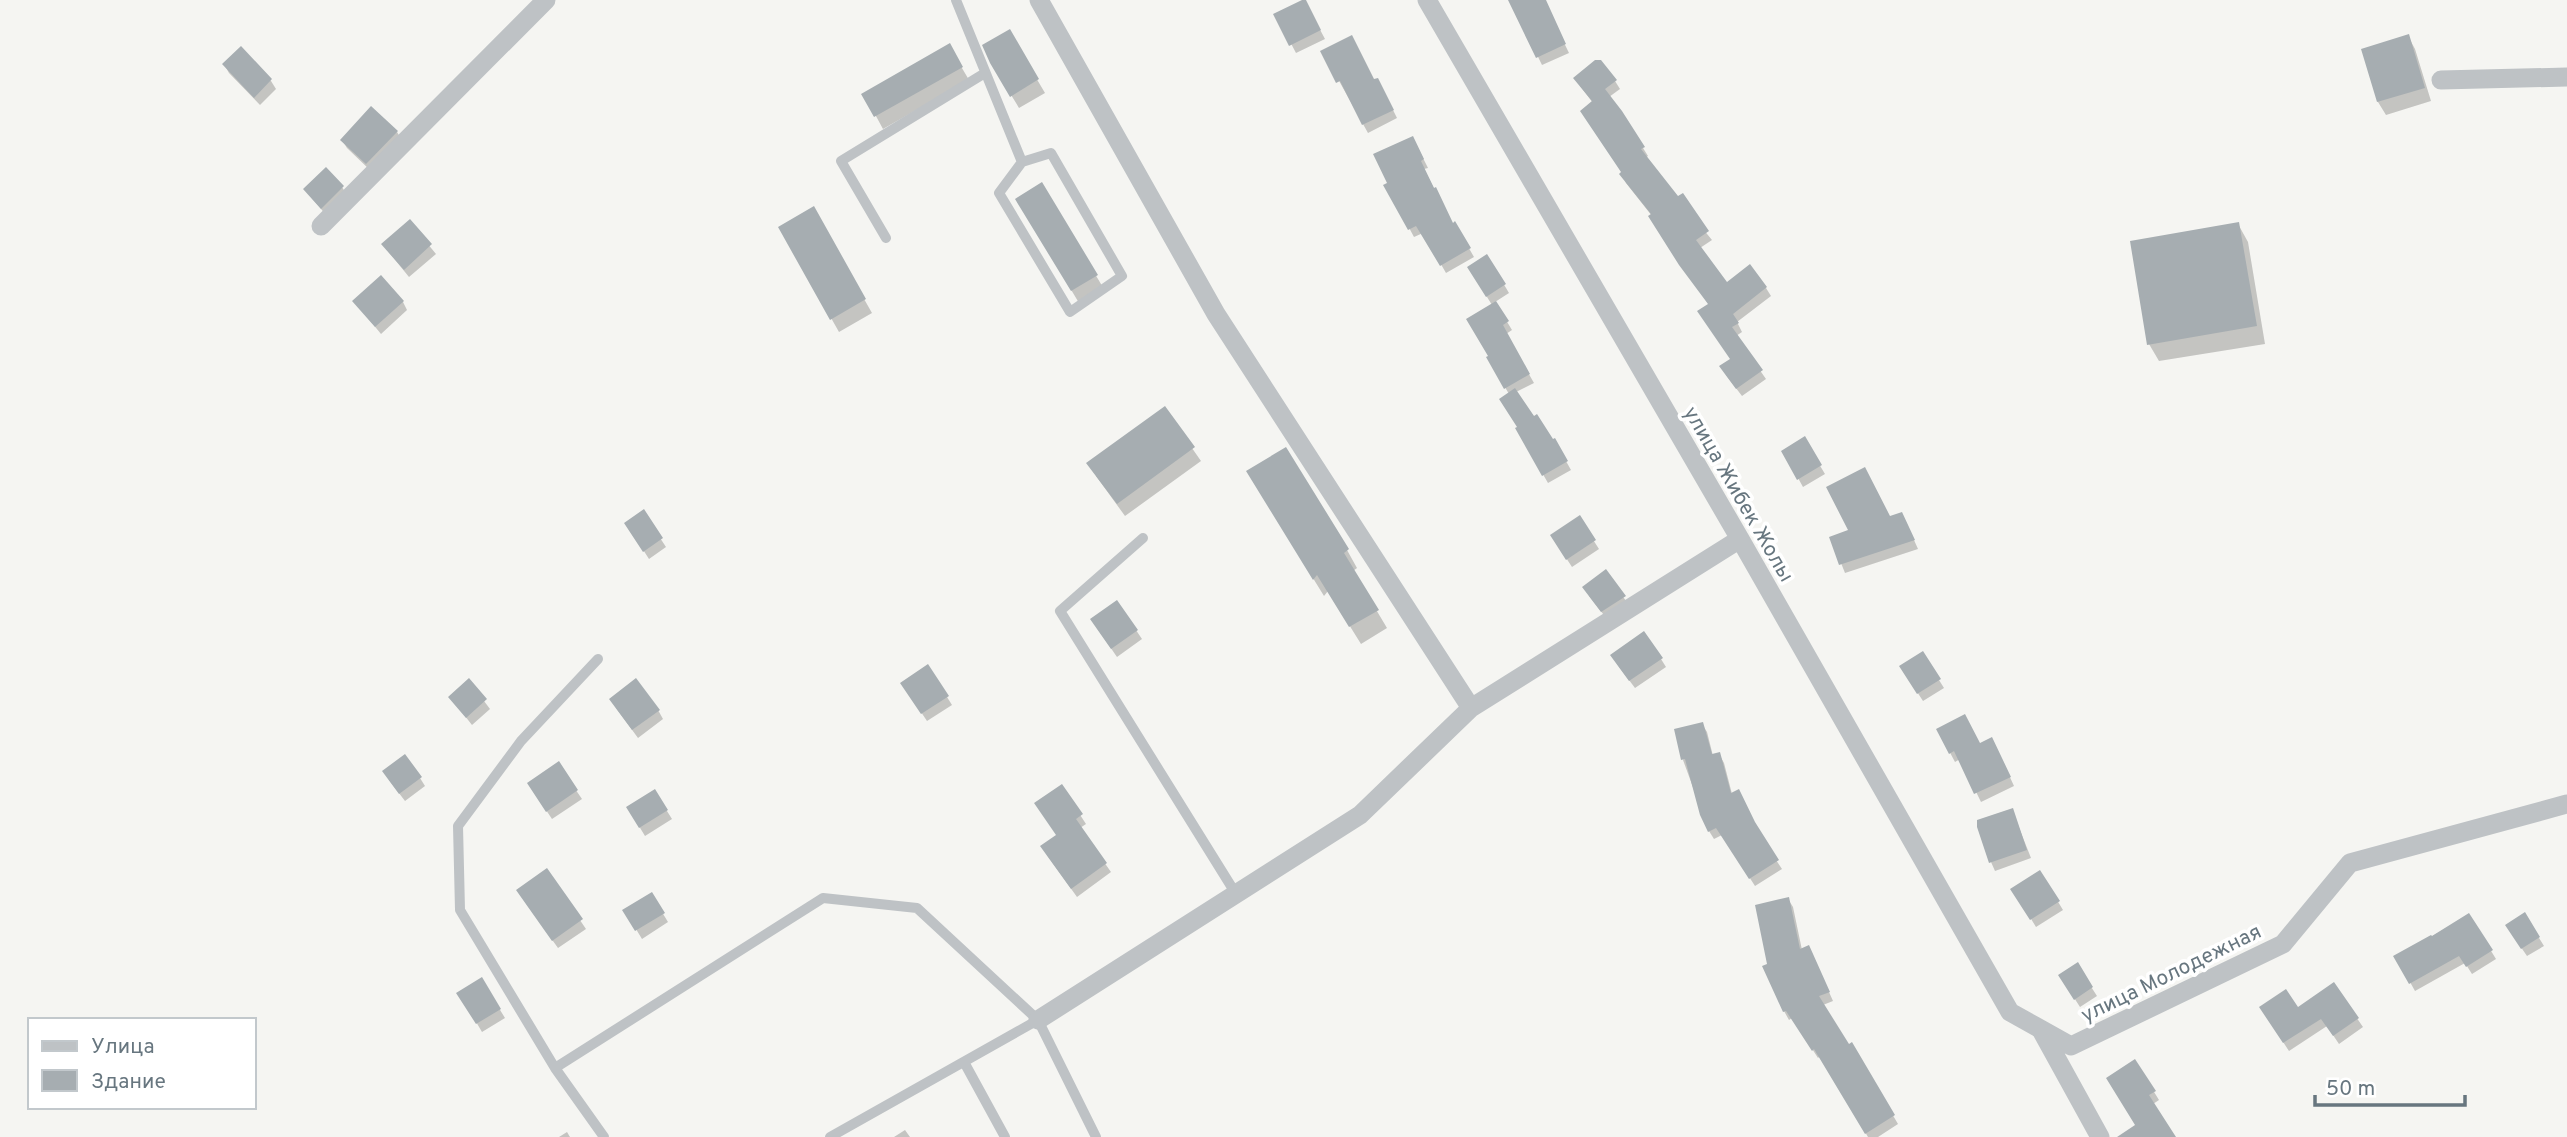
<svg xmlns="http://www.w3.org/2000/svg" width="2567" height="1137" font-family="Overpass,sans-serif">
<style>
.shadow{fill:#0003}
.building{fill:#a6adb1}
.lines{fill:none;stroke-linecap:round;stroke-linejoin:round}
.service{stroke:#bec2c5;stroke-width:10}
.minor{stroke:#bec2c5;stroke-width:19}
.labels{text-anchor:middle;stroke-width:7;stroke-linejoin:round;paint-order:stroke}
.street-label{font-size:21px;fill:#67767f;stroke:#fff}
</style>
<rect width="100%" height="100%" fill="#f5f5f2"/>
<path class="shadow" d="M 1510,0 L 1543,0 L 1569,53 L 1542,65 Z
M 1309,9 L 1325,39 L 1296,53 L 1276,15 Z
M 1009,32 L 1045,93 L 1019,108 L 991,62 Z
M 2408,36 L 2415,49 L 2431,101 L 2386,115 L 2378,102 L 2363,50 Z
M 949,46 L 969,80 L 883,129 L 864,94 Z
M 241,49 L 271,81 L 276,89 L 260,105 L 229,73 L 224,64 Z
M 1323,52 L 1374,81 L 1382,88 L 1397,118 L 1368,133 Z
M 1615,81 L 1620,89 L 1609,97 L 1643,148 L 1648,156 L 1645,158 L 1712,240 L 1700,248 L 1727,285 L 1766,288 L 1771,296 L 1737,322 L 1742,332 L 1736,336 L 1766,379 L 1742,396 L 1726,375 L 1731,360 L 1709,305 L 1652,216 L 1626,183 L 1593,103 L 1580,86 Z
M 397,132 L 402,140 L 371,171 L 347,148 L 342,140 Z
M 1417,146 L 1428,168 L 1424,169 L 1453,225 L 1455,224 L 1474,257 L 1446,273 L 1423,233 L 1414,237 L 1386,185 Z
M 1041,184 L 1104,289 L 1079,303 L 1017,199 Z
M 342,187 L 347,195 L 327,216 L 305,190 Z
M 813,209 L 872,313 L 839,332 L 780,228 Z
M 409,221 L 436,254 L 409,277 L 383,245 Z
M 2238,224 L 2248,242 L 2265,344 L 2159,361 L 2149,344 Z
M 1487,256 L 1509,293 L 1495,302 L 1512,330 L 1506,334 L 1534,383 L 1516,392 L 1552,441 L 1554,440 L 1571,470 L 1548,483 L 1517,429 L 1519,428 L 1509,394 L 1488,358 L 1492,305 L 1469,268 Z
M 354,301 L 403,302 L 407,310 L 381,334 Z
M 1164,408 L 1201,461 L 1125,516 L 1096,476 Z
M 1804,439 L 1825,474 L 1803,487 L 1783,451 Z
M 1258,489 L 1347,550 L 1357,568 L 1353,571 L 1387,628 L 1361,644 L 1328,591 L 1324,596 Z
M 643,512 L 666,547 L 649,559 L 631,531 Z
M 1579,518 L 1599,549 L 1572,567 L 1557,544 Z
M 1889,518 L 1906,522 L 1918,549 L 1845,573 L 1831,538 Z
M 1605,572 L 1629,605 L 1607,619 L 1589,596 Z
M 1117,602 L 1142,639 L 1117,657 L 1097,628 Z
M 1661,659 L 1666,667 L 1635,688 L 1617,664 Z
M 1906,675 L 1939,680 L 1944,688 L 1923,701 Z
M 469,681 L 490,709 L 472,725 L 450,697 Z
M 907,691 L 947,697 L 952,705 L 927,721 Z
M 616,708 L 658,710 L 663,719 L 638,738 Z
M 1702,724 L 1707,732 L 1713,756 L 1719,754 L 1724,763 L 1732,794 L 1782,869 L 1755,886 L 1722,835 L 1714,839 L 1709,831 L 1683,760 Z
M 1938,730 L 1980,745 L 1996,747 L 2014,786 L 1981,802 L 1960,759 L 1955,762 Z
M 558,764 L 582,799 L 552,819 L 534,792 Z
M 420,778 L 425,786 L 405,801 L 389,780 Z
M 1062,787 L 1086,824 L 1080,828 L 1111,872 L 1077,897 L 1047,855 L 1058,836 Z
M 655,792 L 672,819 L 645,836 L 628,808 Z
M 2012,810 L 2031,858 L 1995,871 L 1991,862 Z
M 546,870 L 586,929 L 558,948 L 523,899 Z
M 2040,872 L 2063,910 L 2036,927 L 2013,889 Z
M 651,894 L 668,922 L 642,939 L 625,911 Z
M 1788,899 L 1793,907 L 1802,950 L 1813,956 L 1833,1001 L 1823,1005 L 1848,1046 L 1851,1044 L 1898,1124 L 1878,1137 L 1868,1137 L 1820,1056 L 1818,1058 L 1792,1018 L 1789,1020 L 1784,1011 L 1769,965 Z
M 2524,914 L 2544,946 L 2527,956 L 2512,934 Z
M 2469,915 L 2496,959 L 2472,974 L 2465,963 L 2415,991 L 2396,957 Z
M 2077,965 L 2097,996 L 2080,1007 L 2060,976 Z
M 481,979 L 505,1018 L 482,1032 L 459,993 Z
M 2334,985 L 2363,1027 L 2339,1044 L 2327,1026 L 2289,1051 L 2266,1016 L 2297,1010 Z
M 2135,1061 L 2159,1100 L 2153,1104 L 2173,1137 L 2135,1137 Z
M 905,1130 L 910,1137 L 894,1137 Z
M 567,1132 L 570,1137 L 559,1137 Z"/>
<path class="building" d="M 1302,0 L 1306,0 L 1321,30 L 1289,46 L 1273,14 Z
M 1508,0 L 1546,0 L 1566,44 L 1536,58 Z
M 1010,29 L 1039,79 L 1010,97 L 990,63 L 982,45 Z
M 2409,34 L 2425,88 L 2377,102 L 2361,49 Z
M 1352,35 L 1374,79 L 1378,78 L 1394,110 L 1362,125 L 1340,81 L 1336,83 L 1320,51 Z
M 950,43 L 963,67 L 874,117 L 861,94 Z
M 241,46 L 272,79 L 254,98 L 222,64 Z
M 1595,60 L 1601,60 L 1617,80 L 1605,89 L 1622,111 L 1645,147 L 1641,149 L 1678,196 L 1683,193 L 1709,231 L 1696,240 L 1727,282 L 1750,264 L 1767,287 L 1733,314 L 1739,323 L 1732,327 L 1763,370 L 1736,389 L 1719,366 L 1730,359 L 1697,311 L 1708,304 L 1679,265 L 1648,216 L 1651,214 L 1619,174 L 1621,172 L 1580,111 L 1592,101 L 1573,78 Z
M 371,106 L 398,131 L 366,164 L 340,140 Z
M 1413,136 L 1424,159 L 1421,161 L 1434,188 L 1436,187 L 1453,223 L 1455,221 L 1471,248 L 1440,266 L 1416,226 L 1408,230 L 1383,185 L 1387,183 L 1373,154 Z
M 326,167 L 344,186 L 321,209 L 303,189 Z
M 1042,182 L 1098,275 L 1071,291 L 1015,199 Z
M 814,206 L 866,299 L 830,320 L 778,227 Z
M 410,219 L 432,244 L 404,270 L 381,244 Z
M 2239,222 L 2257,326 L 2147,345 L 2130,241 Z
M 1487,254 L 1506,284 L 1486,297 L 1467,267 Z
M 381,275 L 404,301 L 375,327 L 352,301 Z
M 1496,301 L 1509,321 L 1503,325 L 1530,374 L 1504,389 L 1486,357 L 1488,356 L 1466,319 Z
M 1515,388 L 1534,416 L 1537,414 L 1553,439 L 1555,438 L 1568,461 L 1542,476 L 1515,428 L 1517,427 L 1499,399 Z
M 1165,406 L 1195,447 L 1117,504 L 1086,463 Z
M 1805,436 L 1822,465 L 1797,480 L 1781,451 Z
M 1286,447 L 1349,549 L 1344,553 L 1379,610 L 1349,627 L 1317,575 L 1313,580 L 1246,471 Z
M 1865,467 L 1890,516 L 1902,512 L 1915,540 L 1839,565 L 1829,537 L 1848,530 L 1826,487 Z
M 644,509 L 663,538 L 643,552 L 624,523 Z
M 1580,515 L 1596,540 L 1566,560 L 1550,535 Z
M 1606,569 L 1626,596 L 1601,612 L 1582,587 Z
M 1117,600 L 1138,630 L 1111,649 L 1090,619 Z
M 1644,631 L 1663,658 L 1629,681 L 1610,655 Z
M 1923,651 L 1941,679 L 1917,694 L 1899,666 Z
M 928,664 L 949,696 L 921,714 L 900,683 Z
M 469,678 L 487,699 L 466,718 L 448,697 Z
M 636,678 L 660,710 L 632,730 L 609,699 Z
M 1965,714 L 1980,743 L 1992,737 L 2011,777 L 1974,794 L 1954,751 L 1949,754 L 1936,729 Z
M 1703,722 L 1712,754 L 1720,752 L 1731,793 L 1739,789 L 1755,822 L 1779,860 L 1749,879 L 1716,828 L 1708,832 L 1700,815 L 1685,759 L 1681,760 L 1674,729 Z
M 405,754 L 422,777 L 399,794 L 382,771 Z
M 559,761 L 578,790 L 546,812 L 527,783 Z
M 1062,784 L 1083,814 L 1076,819 L 1107,863 L 1071,889 L 1040,846 L 1056,835 L 1034,803 Z
M 655,789 L 668,810 L 639,828 L 626,807 Z
M 2013,808 L 2027,850 L 1989,863 L 1977,827 L 1977,820 Z
M 547,868 L 583,919 L 552,941 L 516,890 Z
M 2040,870 L 2060,901 L 2030,920 L 2010,889 Z
M 652,892 L 665,913 L 635,931 L 622,910 Z
M 1789,897 L 1800,949 L 1809,945 L 1830,992 L 1819,996 L 1849,1044 L 1852,1042 L 1895,1115 L 1865,1134 L 1814,1049 L 1812,1051 L 1786,1011 L 1783,1012 L 1762,966 L 1767,964 L 1755,905 Z
M 2525,912 L 2540,937 L 2521,949 L 2505,925 Z
M 2469,913 L 2493,950 L 2466,967 L 2459,956 L 2409,984 L 2393,956 L 2431,935 L 2432,936 Z
M 2078,962 L 2093,987 L 2074,1000 L 2058,975 Z
M 482,977 L 501,1009 L 476,1024 L 456,993 Z
M 2334,982 L 2359,1018 L 2333,1036 L 2321,1019 L 2283,1043 L 2259,1007 L 2286,989 L 2298,1007 Z
M 2135,1059 L 2156,1091 L 2149,1095 L 2176,1137 L 2117,1137 L 2135,1125 L 2106,1078 Z"/>
<g class="lines">
<path class="service" d="M 956,0 L 1022,162
M 1051,153 L 1122,276 L 1070,312 L 999,193 L 1022,162 Z
M 886,238 L 841,161 L 985,73
M 1143,538 L 1060,611 L 1236,894
M 598,659 L 521,741 L 458,826 L 460,910 L 555,1068 L 604,1137
M 964,1062 L 1005,1137
M 555,1068 L 823,898 L 917,908 L 1038,1020 L 1096,1137
M 830,1137 L 1038,1020"/>
<path class="minor" d="M 1039,0 L 1216,314 L 1471,708
M 1427,0 L 1740,539 L 2010,1012 L 2071,1046 L 2283,944 L 2350,863 L 2567,804
M 2441,80 L 2567,77
M 321,226 L 546,0
M 1038,1020 L 1360,815 L 1471,708 L 1740,539
M 2041,1030 L 2100,1137"/>
</g>
<g class="labels">
<g class="street-label">
<text transform="translate(1739 494) rotate(60)" y="7">улица Жибек Жолы</text>
<text transform="translate(2171 973) rotate(-26)" y="7">улица Молодежная</text>
</g>
</g>
<rect x="28" y="1018" width="228" height="91" fill="#ffffff" stroke="#c2c8cc" stroke-width="2"/>
<rect x="42" y="1041" width="35" height="10" fill="#bec2c5" stroke="#c2c8cc" stroke-width="2"/>
<text x="91" y="1053" font-size="21" fill="#67767f">Улица</text>
<rect x="42" y="1070" width="35" height="21" fill="#a6adb1" stroke="#c2c8cc" stroke-width="2"/>
<text x="91" y="1088" font-size="21" fill="#67767f">Здание</text>
<path d="M2315 1095v10h150v-10" fill="none" stroke="#67767f" stroke-width="3.5"/>
<text x="2326" y="1095" font-size="21" fill="#67767f" stroke="#ffffff" stroke-width="5" paint-order="stroke">50 m</text>
</svg>
